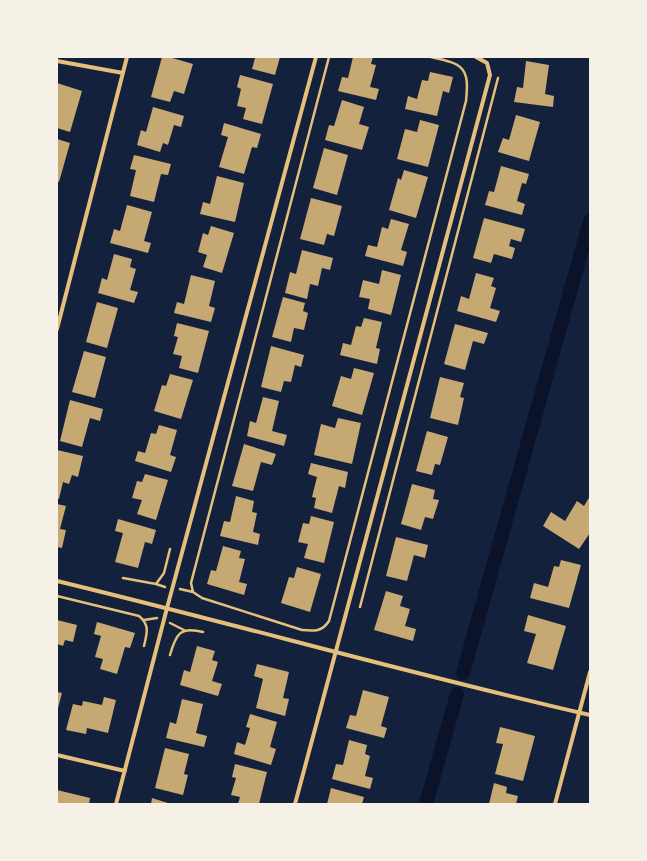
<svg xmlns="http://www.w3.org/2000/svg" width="647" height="861" font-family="Inter,sans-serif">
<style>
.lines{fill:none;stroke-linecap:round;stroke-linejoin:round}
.canal{stroke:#0b132b;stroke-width:14}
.building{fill:#c6a872}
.path{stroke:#e5c07b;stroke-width:2.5}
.minor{stroke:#e5c07b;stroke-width:4}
</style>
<rect width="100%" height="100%" fill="#14213d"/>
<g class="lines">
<path class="canal" d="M 463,673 L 590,221
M 426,804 L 457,694"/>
</g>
<path class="building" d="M 162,57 L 169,57 L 193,64 L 184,94 L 174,91 L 170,102 L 151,97 Z
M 252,57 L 280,57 L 275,75 L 252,69 L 255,58 Z
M 353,57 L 373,57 L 371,64 L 376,65 L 370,87 L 379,89 L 376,100 L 338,91 L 342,77 L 348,78 Z
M 526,61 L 549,65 L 545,94 L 554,96 L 553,107 L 514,102 L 517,87 L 523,88 Z
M 430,72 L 453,77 L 449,93 L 443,91 L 437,116 L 405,109 L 408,96 L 417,99 L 422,80 L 428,81 Z
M 240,75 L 273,84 L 262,124 L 243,119 L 246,108 L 237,106 L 241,89 L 237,87 Z
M 57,83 L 82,91 L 70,132 L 57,128 Z
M 342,100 L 364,107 L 359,124 L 369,127 L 362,150 L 325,140 L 329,125 L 334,126 Z
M 153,107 L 184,116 L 181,127 L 174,125 L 168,145 L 163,143 L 160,152 L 137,145 L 141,130 L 146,132 Z
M 516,115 L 540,122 L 529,161 L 498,152 L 503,138 L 509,140 Z
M 420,120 L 439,125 L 428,167 L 397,159 L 405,129 L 417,132 Z
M 224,123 L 261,134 L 257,148 L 252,147 L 244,174 L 219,167 L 228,137 L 221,135 Z
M 57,139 L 70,143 L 59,182 L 57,181 Z
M 324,148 L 348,155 L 337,195 L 313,188 Z
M 134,155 L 171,164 L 168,175 L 161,174 L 154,202 L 130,196 L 136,170 L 130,169 Z
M 501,166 L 529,174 L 526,184 L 522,183 L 517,201 L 525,204 L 522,215 L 485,205 L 489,191 L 494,192 Z
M 404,170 L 428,177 L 416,218 L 389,210 L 398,178 L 401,180 Z
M 217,176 L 244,183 L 235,222 L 200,214 L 203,202 L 210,204 Z
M 311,198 L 342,206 L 334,236 L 327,234 L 324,245 L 300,239 Z
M 127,205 L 152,212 L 144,241 L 151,243 L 148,253 L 110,243 L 114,229 L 120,231 Z
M 484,218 L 525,229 L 521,242 L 511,239 L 509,246 L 515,248 L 512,259 L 494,254 L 491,263 L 473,258 Z
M 391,219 L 409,224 L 401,250 L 407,252 L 403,266 L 365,256 L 368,245 L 377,247 L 382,227 L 388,229 Z
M 211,226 L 234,233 L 222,273 L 203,267 L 207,255 L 198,252 L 203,233 L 208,235 Z
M 302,250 L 333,258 L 330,270 L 322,268 L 318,286 L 310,284 L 307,299 L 285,293 L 290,272 L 296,274 Z
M 114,254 L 132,259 L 130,267 L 136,269 L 130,290 L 138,292 L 134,303 L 98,293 L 102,278 L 107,280 Z
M 382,270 L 401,275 L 391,315 L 368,309 L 370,299 L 359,297 L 363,280 L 379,284 Z
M 476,273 L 494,278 L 491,286 L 496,288 L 490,308 L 500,311 L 496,322 L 457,311 L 461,296 L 469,299 Z
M 191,275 L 215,281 L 209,306 L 215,308 L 211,322 L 174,313 L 177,302 L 184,304 Z
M 283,297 L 305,303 L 303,311 L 308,313 L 304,330 L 294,328 L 291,342 L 272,337 Z
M 97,302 L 118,308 L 107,348 L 86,342 Z
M 364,318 L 382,322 L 376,348 L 380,349 L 377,364 L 340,355 L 343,343 L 351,345 L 356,326 L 361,327 Z
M 177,323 L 209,331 L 198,373 L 179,368 L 182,356 L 173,354 L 178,337 L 174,336 Z
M 455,324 L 488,333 L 484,344 L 473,341 L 465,370 L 444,364 Z
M 271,346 L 304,355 L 301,367 L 295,365 L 291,382 L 284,381 L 281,392 L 261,387 Z
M 84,351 L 106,357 L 95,398 L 72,392 Z
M 354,368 L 374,373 L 362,415 L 332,406 L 341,376 L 351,379 Z
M 170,374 L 193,380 L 181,419 L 154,411 L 162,385 L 166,386 Z
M 440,377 L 464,383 L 460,397 L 464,398 L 458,425 L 430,418 Z
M 263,397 L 279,401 L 272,431 L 287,435 L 284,446 L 247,436 L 250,421 L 256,423 Z
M 70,400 L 103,409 L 100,421 L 90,418 L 82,447 L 60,441 Z
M 338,418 L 361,423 L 352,464 L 314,455 L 321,424 L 335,428 Z
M 159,425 L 177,430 L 170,455 L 176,457 L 171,472 L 135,461 L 138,451 L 145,453 L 151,433 L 156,434 Z
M 427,431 L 448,437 L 440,465 L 435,464 L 432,475 L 416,471 Z
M 244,444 L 276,454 L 272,465 L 261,462 L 253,491 L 232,486 Z
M 57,450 L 83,456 L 78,477 L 72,475 L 69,484 L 63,482 L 59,499 L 57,498 Z
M 311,463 L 348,472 L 345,488 L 339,486 L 332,513 L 314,508 L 316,498 L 312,497 L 317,477 L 308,474 Z
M 145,474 L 168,480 L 156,520 L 137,514 L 142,500 L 132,498 L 137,481 L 142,482 Z
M 412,484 L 435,490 L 433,499 L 439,500 L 433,519 L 425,517 L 421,530 L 401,524 Z
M 236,496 L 254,501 L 252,512 L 257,513 L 253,532 L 260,534 L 258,545 L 220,536 L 224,521 L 230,522 Z
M 590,496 L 590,533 L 579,549 L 543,526 L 551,512 L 565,521 L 577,501 L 584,506 Z
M 57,504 L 66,506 L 60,529 L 66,530 L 62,548 L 57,547 Z
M 311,516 L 334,522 L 324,563 L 304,558 L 308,544 L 298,542 L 303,523 L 309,524 Z
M 118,519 L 156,530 L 152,544 L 145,542 L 138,568 L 115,562 L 123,533 L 115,531 Z
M 396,537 L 428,545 L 425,558 L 414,555 L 407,581 L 386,576 Z
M 223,546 L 241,551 L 239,558 L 245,559 L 239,582 L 247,584 L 244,595 L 207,584 L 211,570 L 216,571 Z
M 561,560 L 581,565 L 569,608 L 530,598 L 534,583 L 548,587 L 554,566 L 559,567 Z
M 297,567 L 321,574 L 310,612 L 281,603 L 289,577 L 294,578 Z
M 386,591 L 403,596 L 400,606 L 410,609 L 405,626 L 416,629 L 413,641 L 374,630 Z
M 528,615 L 566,626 L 553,670 L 527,663 L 536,634 L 524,631 Z
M 57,620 L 77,625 L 73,642 L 65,640 L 63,646 L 57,644 Z
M 97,622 L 135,633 L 130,648 L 125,647 L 117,674 L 100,669 L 103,659 L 95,657 L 101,636 L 94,634 Z
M 197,646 L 215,651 L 212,660 L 218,662 L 212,681 L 222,684 L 218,696 L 180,685 L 184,670 L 190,672 Z
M 257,664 L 289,672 L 283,698 L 289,699 L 285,716 L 256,708 L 263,679 L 254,676 Z
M 363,690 L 389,697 L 381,726 L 387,728 L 384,738 L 346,728 L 350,715 L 356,716 Z
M 57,692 L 62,693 L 58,708 L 57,708 Z
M 104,697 L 116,700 L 108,733 L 87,728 L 86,734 L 66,730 L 73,704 L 82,706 L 83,701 L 102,705 Z
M 182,699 L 203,704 L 196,733 L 207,736 L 204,747 L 166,738 L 170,722 L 176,724 Z
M 250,714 L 277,722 L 270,747 L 276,749 L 271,765 L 234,754 L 237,742 L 245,745 L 250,728 L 246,727 Z
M 500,727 L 535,736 L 523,781 L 495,774 L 503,744 L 496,743 Z
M 349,740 L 367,745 L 365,754 L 370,756 L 365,776 L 373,778 L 370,789 L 332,779 L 336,764 L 343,765 Z
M 165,748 L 189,754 L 184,774 L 188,775 L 183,795 L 155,788 Z
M 235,764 L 267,772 L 259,804 L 238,804 L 240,797 L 231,795 L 236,778 L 232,777 Z
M 494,783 L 507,787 L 506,793 L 518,796 L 516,804 L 489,804 Z
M 331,788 L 364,797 L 362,804 L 327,804 Z
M 57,790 L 90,798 L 89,804 L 57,804 Z
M 152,798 L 171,804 L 151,804 Z"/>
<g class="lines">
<path class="path" d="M 329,57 L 191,583 L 193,592 L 202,598 L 302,630 C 314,631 322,632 329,621 L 466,101 C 470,66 462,64 431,57
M 123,578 L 156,584 L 164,573 L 170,549
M 156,584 L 165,587
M 180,589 L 193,592
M 57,596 L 139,616 C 150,625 147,633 144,646
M 360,607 L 498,78
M 144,620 L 157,618
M 170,623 L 184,630
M 170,655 C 176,634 180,626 203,632"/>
<path class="minor" d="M 57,61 L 123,73
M 57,329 L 127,57
M 57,581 C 235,624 411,674 590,715
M 57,755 L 125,771
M 116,804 L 167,608 L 316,57
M 295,804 L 490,75 L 487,63 L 476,57
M 555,804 L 590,672"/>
</g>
<rect width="647" height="861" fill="none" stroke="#f6f1e7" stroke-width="116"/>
</svg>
